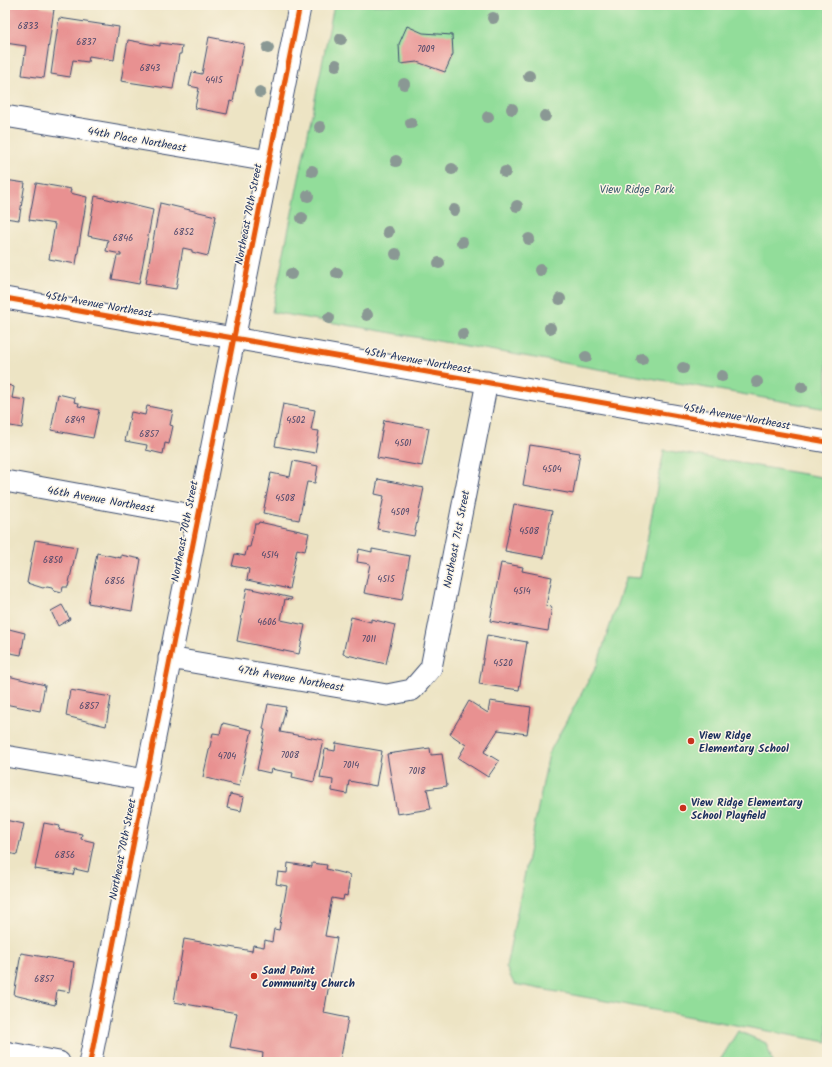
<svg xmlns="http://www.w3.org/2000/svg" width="832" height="1067" font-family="Kalam,sans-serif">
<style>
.green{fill:#92dd9a;stroke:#56867c}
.building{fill:#e89191}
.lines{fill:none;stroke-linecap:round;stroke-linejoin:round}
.street-casing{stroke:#3a4a6d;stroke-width:23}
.secondary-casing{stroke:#3a4a6d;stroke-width:24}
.street{stroke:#fff;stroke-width:21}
.secondary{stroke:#fff;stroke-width:22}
.cycleway-casing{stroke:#fcf5e5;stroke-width:8}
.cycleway{stroke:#e8590c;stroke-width:5}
.tree{fill:#8a9894}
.poi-dot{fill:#c8321e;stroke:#fcf5e5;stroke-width:1.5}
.labels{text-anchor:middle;stroke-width:3;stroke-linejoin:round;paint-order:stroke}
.number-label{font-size:9px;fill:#4e486b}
.street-label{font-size:11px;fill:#1b2f5e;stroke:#fcf5e5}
.park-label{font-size:11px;fill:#395a6d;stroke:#fcf5e5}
.poi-label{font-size:11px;font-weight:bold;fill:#1b2f5e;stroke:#fcf5e5;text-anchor:start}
</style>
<rect width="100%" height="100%" fill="#fcf5e5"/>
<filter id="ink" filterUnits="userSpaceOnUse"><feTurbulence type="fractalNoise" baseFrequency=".025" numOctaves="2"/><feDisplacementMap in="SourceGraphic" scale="8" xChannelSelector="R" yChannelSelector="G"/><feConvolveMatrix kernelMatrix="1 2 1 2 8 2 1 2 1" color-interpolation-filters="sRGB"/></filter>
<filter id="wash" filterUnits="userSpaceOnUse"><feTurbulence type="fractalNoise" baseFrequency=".012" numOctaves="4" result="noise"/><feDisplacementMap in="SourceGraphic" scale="16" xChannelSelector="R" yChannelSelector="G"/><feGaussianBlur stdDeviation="0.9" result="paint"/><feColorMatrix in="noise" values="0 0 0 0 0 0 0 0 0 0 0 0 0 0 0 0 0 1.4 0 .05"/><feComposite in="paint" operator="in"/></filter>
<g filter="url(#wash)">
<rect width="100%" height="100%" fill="#ede4c4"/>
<path class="green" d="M 334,5 L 827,5 L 827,409 L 272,312 Z
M 664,450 L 827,478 L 827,1042 L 514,984 L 506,967 L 549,753 L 597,665 L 626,577 L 640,578 Z
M 738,1031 L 766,1043 L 773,1062 L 719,1062 Z"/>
<g id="blocks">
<path class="building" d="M 5,5 L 40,5 L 41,7 L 54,9 L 44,78 L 22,75 L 26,46 L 5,43 Z
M 59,18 L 119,27 L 114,60 L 89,56 L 88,62 L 73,60 L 70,77 L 51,74 Z
M 407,26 L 423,33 L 452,35 L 453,54 L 445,72 L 417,62 L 400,64 L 399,44 Z
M 209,37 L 244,44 L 233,102 L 230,101 L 227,114 L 195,108 L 199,88 L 189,86 L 192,72 L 202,74 Z
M 128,40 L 160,46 L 160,43 L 182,46 L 181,54 L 179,54 L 173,89 L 121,81 Z
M 5,180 L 25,183 L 19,220 L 5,218 Z
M 36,183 L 71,189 L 70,193 L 87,197 L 76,264 L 49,259 L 55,224 L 29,220 Z
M 95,196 L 153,210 L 139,284 L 112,279 L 117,256 L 121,256 L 121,254 L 106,251 L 108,240 L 88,236 Z
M 160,203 L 216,216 L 208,256 L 192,252 L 192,250 L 183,248 L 176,289 L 145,284 Z
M 5,384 L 14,387 L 12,398 L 26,400 L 22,428 L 5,425 Z
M 58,394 L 75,398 L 74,402 L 79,403 L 78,406 L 99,410 L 93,438 L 51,430 Z
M 283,404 L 315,410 L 311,430 L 319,431 L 315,453 L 275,446 Z
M 147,406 L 173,411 L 170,425 L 173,426 L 169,444 L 165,443 L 163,454 L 146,450 L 147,445 L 125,441 L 131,412 L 145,415 Z
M 384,420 L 429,428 L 422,466 L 377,458 Z
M 530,445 L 580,453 L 573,494 L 523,485 Z
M 293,461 L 318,466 L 315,483 L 307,482 L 299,520 L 263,513 L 271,473 L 290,477 Z
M 378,479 L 424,488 L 414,536 L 377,529 L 384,496 L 375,494 Z
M 514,504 L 552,511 L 544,558 L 505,551 Z
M 259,522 L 309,533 L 305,551 L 297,549 L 289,589 L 247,580 L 249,569 L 232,566 L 235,554 L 245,556 L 247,547 L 250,547 L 255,524 L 258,524 Z
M 35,540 L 77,547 L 68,587 L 63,587 L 62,592 L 54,590 L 52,587 L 47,586 L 43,588 L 27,583 Z
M 359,549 L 372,552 L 372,549 L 410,556 L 402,600 L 364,593 L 370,564 L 357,562 Z
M 97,553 L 121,558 L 121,555 L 141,559 L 132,611 L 88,603 Z
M 501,563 L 523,567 L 522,571 L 552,577 L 546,606 L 552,607 L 548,631 L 490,621 Z
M 247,588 L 292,598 L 291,600 L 285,599 L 281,620 L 305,625 L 299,654 L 237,641 Z
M 62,605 L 70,619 L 58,626 L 51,611 Z
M 351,617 L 371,622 L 371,619 L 395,625 L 386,664 L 343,654 Z
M 5,628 L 25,633 L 21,655 L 5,652 Z
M 487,635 L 527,642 L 519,690 L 479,684 Z
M 8,676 L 45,685 L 40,711 L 5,704 L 5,685 Z
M 70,690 L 111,697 L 106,726 L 66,716 Z
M 469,701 L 488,713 L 490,701 L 531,707 L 527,734 L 498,730 L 484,752 L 499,761 L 488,777 L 458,758 L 466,745 L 450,734 Z
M 268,704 L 286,707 L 280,732 L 323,740 L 314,782 L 292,777 L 293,773 L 271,769 L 270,773 L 257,770 L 265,730 L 263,729 Z
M 223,723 L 252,730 L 239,786 L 203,777 L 213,733 L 220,734 Z
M 336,743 L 382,751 L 376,786 L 349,781 L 347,794 L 332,791 L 333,780 L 320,778 L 325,749 L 335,751 Z
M 430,748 L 431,755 L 442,754 L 447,786 L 427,789 L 431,809 L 397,814 L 387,754 Z
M 230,794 L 244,797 L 241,811 L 227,808 Z
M 5,820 L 24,824 L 17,855 L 5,852 Z
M 44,823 L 60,826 L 59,830 L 82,834 L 81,839 L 94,842 L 88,872 L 75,869 L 73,875 L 35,869 Z
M 288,863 L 312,867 L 312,863 L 327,865 L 326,869 L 350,875 L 347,896 L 344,895 L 343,900 L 332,898 L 325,936 L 337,938 L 324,1013 L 348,1018 L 340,1062 L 262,1062 L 263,1053 L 230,1047 L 237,1013 L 174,1002 L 184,939 L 252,951 L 253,945 L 264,947 L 265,940 L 272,942 L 274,929 L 279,930 L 287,886 L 276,884 L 278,872 L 287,873 Z
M 21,953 L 74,962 L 70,992 L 57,990 L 55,1005 L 14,995 Z"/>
</g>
</g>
<g filter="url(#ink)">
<use href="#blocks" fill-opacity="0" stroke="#3a4a6d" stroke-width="1"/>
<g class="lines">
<defs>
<path id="street" d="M 5,116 L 269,161
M 5,298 L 827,442
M 5,481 L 197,516
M 169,658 L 387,695 L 412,690 L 431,668 L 487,382
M 5,756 L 146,780
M 5,1052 L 59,1062"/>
<path id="secondary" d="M 90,1062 L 300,5"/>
</defs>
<use href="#street" class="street-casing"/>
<use href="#secondary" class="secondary-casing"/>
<use href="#street" class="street"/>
<use href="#secondary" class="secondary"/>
<defs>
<path id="cycleway" d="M 5,298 L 827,442
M 90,1062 L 300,5"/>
</defs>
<use href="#cycleway" class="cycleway-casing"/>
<use href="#cycleway" class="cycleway"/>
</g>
<g class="tree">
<circle cx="493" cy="18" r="6"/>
<circle cx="341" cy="39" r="6"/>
<circle cx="268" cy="48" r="6"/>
<circle cx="336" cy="65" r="6"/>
<circle cx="529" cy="76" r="6"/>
<circle cx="404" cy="84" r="6"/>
<circle cx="260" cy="92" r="6"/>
<circle cx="512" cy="109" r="6"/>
<circle cx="545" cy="116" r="6"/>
<circle cx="488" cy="117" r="6"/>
<circle cx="411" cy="123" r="6"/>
<circle cx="320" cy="127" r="6"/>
<circle cx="396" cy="161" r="6"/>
<circle cx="452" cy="169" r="6"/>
<circle cx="312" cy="171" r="6"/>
<circle cx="505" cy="172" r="6"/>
<circle cx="308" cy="196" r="6"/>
<circle cx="517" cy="206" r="6"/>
<circle cx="454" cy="210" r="6"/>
<circle cx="302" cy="218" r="6"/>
<circle cx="388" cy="232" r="6"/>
<circle cx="529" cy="239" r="6"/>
<circle cx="462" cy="242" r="6"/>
<circle cx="396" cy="254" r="6"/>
<circle cx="439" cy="263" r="6"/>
<circle cx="540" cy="270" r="6"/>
<circle cx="337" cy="273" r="6"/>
<circle cx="291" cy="274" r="6"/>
<circle cx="560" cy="299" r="6"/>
<circle cx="367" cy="315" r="6"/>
<circle cx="329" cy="318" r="6"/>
<circle cx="550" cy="328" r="6"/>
<circle cx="463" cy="334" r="6"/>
<circle cx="586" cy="357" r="6"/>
<circle cx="642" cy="359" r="6"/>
<circle cx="683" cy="368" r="6"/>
<circle cx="722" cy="376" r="6"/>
<circle cx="757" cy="382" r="6"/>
<circle cx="802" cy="387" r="6"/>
</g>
</g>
<g class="poi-dot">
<circle cx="691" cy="741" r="4"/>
<circle cx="683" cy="808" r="4"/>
<circle cx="254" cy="976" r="4"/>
</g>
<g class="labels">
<g class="number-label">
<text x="28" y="29">6833</text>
<text x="86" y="45">6837</text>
<text x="426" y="52">7009</text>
<text x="150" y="71">6843</text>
<text x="214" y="83">4415</text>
<text x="184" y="235">6852</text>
<text x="123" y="241">6846</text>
<text x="75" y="423">6849</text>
<text x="296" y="423">4502</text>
<text x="149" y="437">6857</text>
<text x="403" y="446">4501</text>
<text x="552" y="472">4504</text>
<text x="285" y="501">4508</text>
<text x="400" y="515">4509</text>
<text x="529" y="534">4508</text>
<text x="270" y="558">4514</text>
<text x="53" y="563">6850</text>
<text x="386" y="582">4515</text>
<text x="115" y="584">6856</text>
<text x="522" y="594">4514</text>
<text x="267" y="625">4606</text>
<text x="369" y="642">7011</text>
<text x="503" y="666">4520</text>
<text x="89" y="709">6857</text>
<text x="290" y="758">7008</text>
<text x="227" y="759">4704</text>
<text x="351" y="768">7014</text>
<text x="417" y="774">7018</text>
<text x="65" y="858">6856</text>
<text x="44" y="982">6857</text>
</g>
<g class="street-label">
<text transform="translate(137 139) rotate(10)" y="4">44th Place Northeast</text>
<text transform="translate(248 214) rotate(-79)" y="4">Northeast 70th Street</text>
<text transform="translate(99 304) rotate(10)" y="4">45th Avenue Northeast</text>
<text transform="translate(418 360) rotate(10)" y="4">45th Avenue Northeast</text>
<text transform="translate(737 416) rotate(10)" y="4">45th Avenue Northeast</text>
<text transform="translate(101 499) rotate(10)" y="4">46th Avenue Northeast</text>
<text transform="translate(184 531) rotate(-79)" y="4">Northeast 70th Street</text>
<text transform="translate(456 539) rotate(-79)" y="4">Northeast 71st Street</text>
<text transform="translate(291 678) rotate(10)" y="4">47th Avenue Northeast</text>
<text transform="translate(122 849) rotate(-79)" y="4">Northeast 70th Street</text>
</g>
<g class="park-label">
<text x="637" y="193">View Ridge Park</text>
</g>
<g class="poi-label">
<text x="699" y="739">View Ridge<tspan x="699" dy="13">Elementary School</tspan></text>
<text x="691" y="806">View Ridge Elementary<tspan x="691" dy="13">School Playfield</tspan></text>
<text x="262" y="974">Sand Point<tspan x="262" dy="13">Community Church</tspan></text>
</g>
</g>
<rect width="832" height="1067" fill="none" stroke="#fcf5e5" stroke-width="20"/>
</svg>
